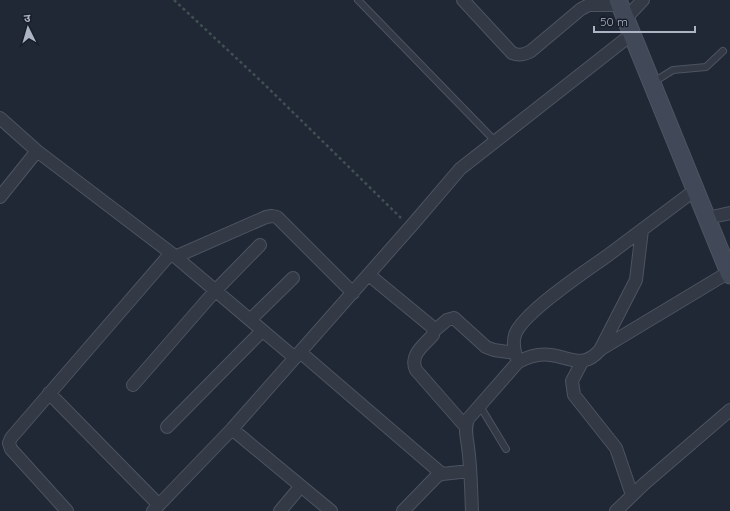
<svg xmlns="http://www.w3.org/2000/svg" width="730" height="511" font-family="Quicksand,'Noto Sans Devanagari',sans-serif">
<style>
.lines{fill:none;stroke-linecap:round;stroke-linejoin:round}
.lane-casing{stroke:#4d5461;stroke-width:8}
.street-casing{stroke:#4d5461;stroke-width:14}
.secondary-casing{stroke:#4d5461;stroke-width:19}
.path{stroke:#3f5053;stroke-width:2.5;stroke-dasharray:3 3;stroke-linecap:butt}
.lane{stroke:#333945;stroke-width:6}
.street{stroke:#333945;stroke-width:12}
.secondary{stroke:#414858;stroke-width:17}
</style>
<rect width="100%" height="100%" fill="#202735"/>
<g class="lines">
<defs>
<path id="lane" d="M 358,0 L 495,141
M 652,83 L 673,70 L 706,67 L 723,51
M 480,406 L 506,449"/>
<path id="street" d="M 463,0 L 512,53 C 519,56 524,55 531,51 L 581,9 L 589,5 L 620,5
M 626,18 L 643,0
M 0,118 L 37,151 L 171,253 L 295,358
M 0,197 L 37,151
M 707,218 L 730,213
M 175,257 L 266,217 L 272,216 L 277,217 L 353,293
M 369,275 L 431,326 L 434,331 L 433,335 C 424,345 409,355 416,370 L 465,426
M 250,320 L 293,278
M 434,331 L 447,320 L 454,318 L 486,347 L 494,350 L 515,353
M 601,349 L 729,272
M 300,352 L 442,474
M 518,362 C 515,354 512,344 515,335 C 521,314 587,270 607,256 C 636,234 666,212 695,190
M 582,362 L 572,381 L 574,395 L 616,448 L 632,495
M 133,385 L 215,291 L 260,245
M 49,393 L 159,505
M 167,427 L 262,331
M 232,429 L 331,511
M 67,511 L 11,449 L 9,443 L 11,438 L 171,253
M 153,511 L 232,429 L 413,224 L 460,169 L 632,34
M 280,511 L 301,486
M 403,511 L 437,476 L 442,474 L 470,471
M 472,511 C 471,490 471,468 468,447 C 467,437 464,430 468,419 L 518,362 C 529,356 539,353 551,355 C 572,358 583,369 600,350 L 636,280 L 642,230
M 616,511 L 644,484 L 730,410"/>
<path id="secondary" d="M 618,0 L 730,275"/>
</defs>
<use href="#lane" class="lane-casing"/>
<use href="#street" class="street-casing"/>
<use href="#secondary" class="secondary-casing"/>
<path class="path" d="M 174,0 L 263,83 L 401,218"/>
<use href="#lane" class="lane"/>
<use href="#street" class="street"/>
<use href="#secondary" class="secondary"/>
</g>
<g transform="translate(28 28) rotate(355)" stroke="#191f2a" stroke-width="3" paint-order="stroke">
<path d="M0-3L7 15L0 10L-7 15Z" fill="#adb4c3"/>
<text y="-6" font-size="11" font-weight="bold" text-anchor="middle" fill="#adb4c3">उ</text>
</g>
<path d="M594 26v6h101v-6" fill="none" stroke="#adb4c3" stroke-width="2"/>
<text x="600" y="26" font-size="12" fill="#adb4c3" stroke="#191f2a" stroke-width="3" paint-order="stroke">50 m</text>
</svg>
